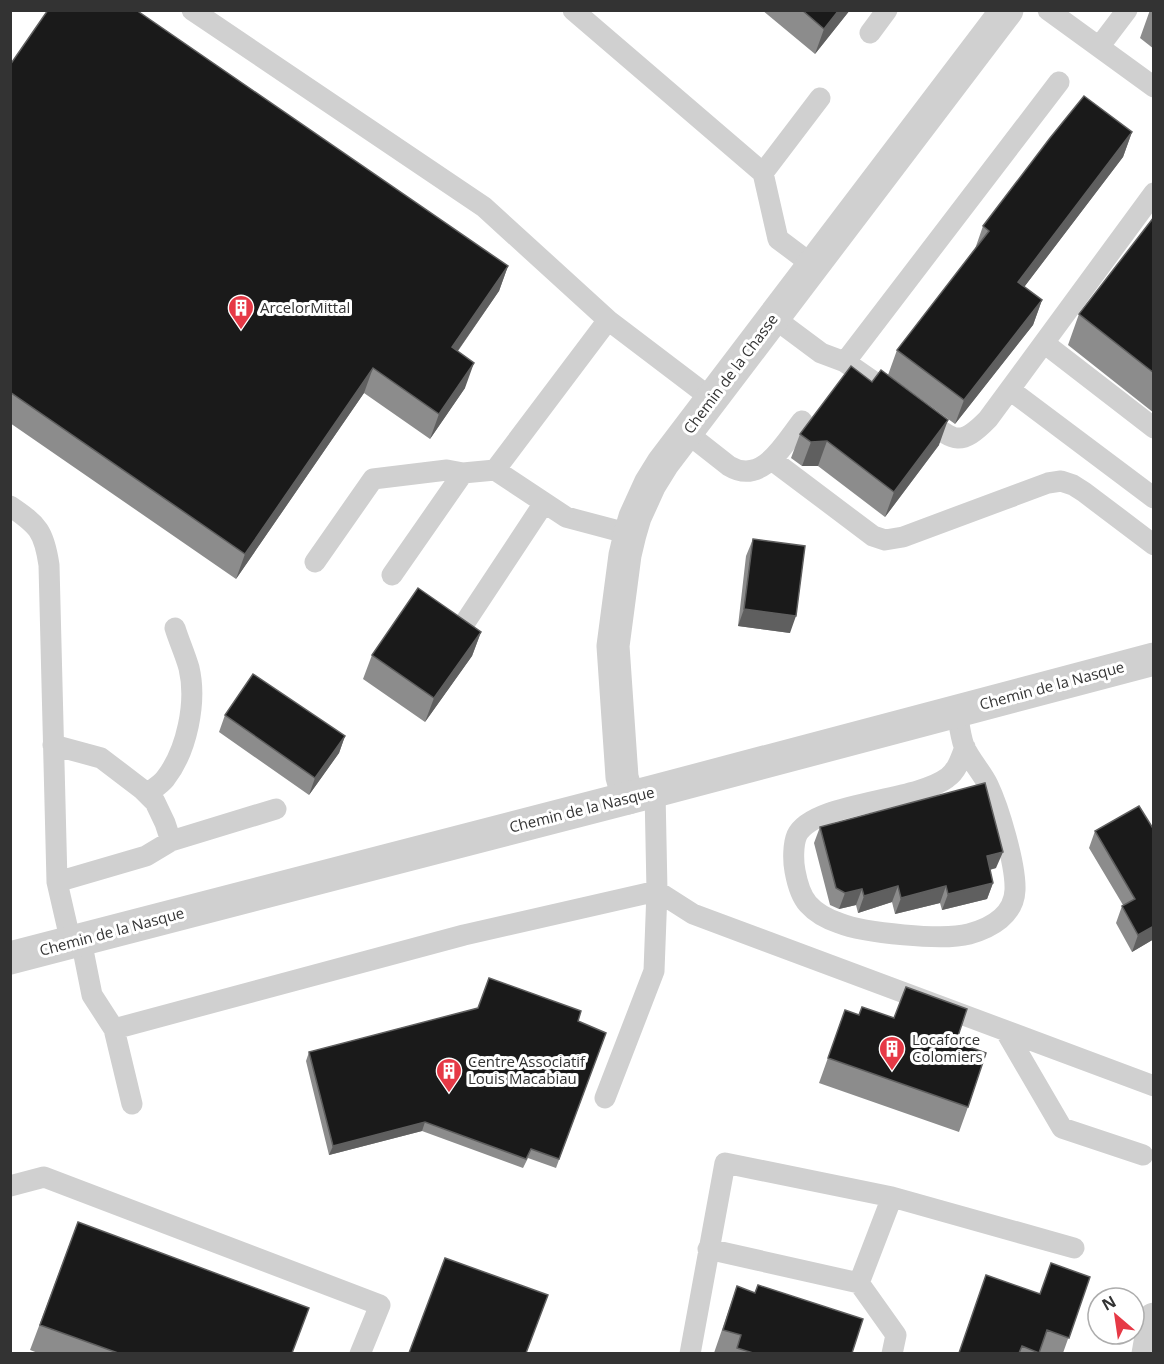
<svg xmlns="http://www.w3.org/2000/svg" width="1164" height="1364" font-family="'Open Sans',sans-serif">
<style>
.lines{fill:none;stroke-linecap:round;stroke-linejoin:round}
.service{stroke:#d0d0d0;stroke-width:21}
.minor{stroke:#d0d0d0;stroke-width:33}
.tertiary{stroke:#d0d0d0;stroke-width:33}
.wall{fill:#8c8c8c}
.shaded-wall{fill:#5f5f5f}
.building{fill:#1a1a1a;stroke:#5f5f5f;stroke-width:1.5}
.labels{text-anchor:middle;stroke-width:6;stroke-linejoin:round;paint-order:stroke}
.poi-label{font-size:15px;fill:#333;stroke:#fff;text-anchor:start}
.street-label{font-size:15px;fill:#333;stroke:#fff}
</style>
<rect width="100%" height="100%" fill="#fff"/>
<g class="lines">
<path class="service" d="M 192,10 L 484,207 L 608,320
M 573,10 L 763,173 L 778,239 L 814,266
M 1048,10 L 1154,87
M 870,33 L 887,10
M 1099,47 L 1127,10
M 763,173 L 820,98
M 774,318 L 821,353 L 845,362 L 1059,82
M 1044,343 L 1154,428
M 845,362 L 897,398
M 1010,390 L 1154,498
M 922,416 C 952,439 958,450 988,419 L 1154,193
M 687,433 L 729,466 C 762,486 784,444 802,421
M 772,460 L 873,536 L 885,540 L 903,537 L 1048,483 L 1061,481 L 1073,485 L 1084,492 L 1154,545
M 10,506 C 38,525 44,531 49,565 L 57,882
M 630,534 L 566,517 L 495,470 L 608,320 L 712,399
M 315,562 L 373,479 L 447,470 L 463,473 L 495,470
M 392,575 L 463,473
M 466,621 L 544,503
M 957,711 C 959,722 960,735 964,746 C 970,760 982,772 988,785 C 999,808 1016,865 1015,890 C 1014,915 991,928 969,934 C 943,941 864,933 839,923 C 827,919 816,913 808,904 C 800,895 797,882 795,871 C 793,861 793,844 797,835 C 813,802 915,802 947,778 C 957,771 961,758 965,747
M 53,745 L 101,758 L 143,790 L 155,802 L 165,823 L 171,841
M 147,794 C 153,789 160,785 165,779 C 187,751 197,702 189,668 C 185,654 179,641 175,628
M 81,940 L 92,995 L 114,1029 L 132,1104
M 71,943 L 57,882 L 146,856 L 171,841 L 276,809
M 114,1029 L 464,935 L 657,891 L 655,791
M 1006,1032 L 1062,1128 L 1143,1155
M 605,1098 L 654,971 L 657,891 L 693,914 L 1154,1086
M 10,1186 L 44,1177 L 380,1305 L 360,1354
M 708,1249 L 859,1283
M 690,1354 L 725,1163 L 892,1197
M 892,1354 L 896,1335 L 859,1283 L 892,1197 L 1074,1248"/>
<path class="minor" d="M 628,798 L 622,777 L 613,646 L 625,555 L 630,534 L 635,517 L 650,484 L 663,463 L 1007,10
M 1148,1354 L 1154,1319"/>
<path class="tertiary" d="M 10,958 L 655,791 L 1154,659"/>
</g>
<path class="wall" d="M 762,10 L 850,10 L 815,54 Z
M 1150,10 L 1154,10 L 1154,49 L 1140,38 Z
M 10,65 L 508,266 L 499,291 L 458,351 L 465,388 L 430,439 L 364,393 L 236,579 L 10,423 Z
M 1132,132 L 1123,157 L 1024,287 L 1042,300 L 1033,325 L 955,424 L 888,375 L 897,350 L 975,249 L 983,226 Z
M 1154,217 L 1154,413 L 1068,345 L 1079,314 Z
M 800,434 L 939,445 L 885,517 L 818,466 L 802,466 L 791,458 Z
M 753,539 L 790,633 L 738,626 L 746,556 Z
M 481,632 L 472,656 L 425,722 L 363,679 L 372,655 Z
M 225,715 L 345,736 L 339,753 L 309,795 L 219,732 Z
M 820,827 L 996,868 L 990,870 L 993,883 L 987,899 L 942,910 L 940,903 L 895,914 L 892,902 L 858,913 L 856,905 L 839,909 L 830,905 L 814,843 Z
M 1154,830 L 1154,939 L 1132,952 L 1116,923 L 1122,906 L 1123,905 L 1089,848 L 1095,831 Z
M 845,1010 L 859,1015 L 956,1042 L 968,1107 L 959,1132 L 819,1083 Z
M 578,1021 L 606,1033 L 556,1168 L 528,1158 L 523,1168 L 422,1131 L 329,1155 L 306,1061 L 309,1052 Z
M 78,1222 L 293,1353 L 38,1353 L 30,1350 Z
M 1051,1263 L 1090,1277 L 1063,1353 L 958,1353 L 1040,1294 Z
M 737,1286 L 852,1353 L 714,1353 Z"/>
<path class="shaded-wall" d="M 839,10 L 850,10 L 815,54 L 824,29 Z
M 1132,132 L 1123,157 L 1009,307 L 1018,282 Z
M 508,266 L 499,291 L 443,372 L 452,347 Z
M 1042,300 L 1033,325 L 955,424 L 964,400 Z
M 474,363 L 465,388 L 430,439 L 439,414 Z
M 373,368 L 364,393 L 236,579 L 245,554 Z
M 948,420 L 939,445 L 885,517 L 894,492 Z
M 827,441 L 818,466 L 802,466 L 811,442 Z
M 744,609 L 796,616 L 790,633 L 738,626 Z
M 481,632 L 472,656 L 425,722 L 434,698 Z
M 345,736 L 339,753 L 309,795 L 315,778 Z
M 1003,852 L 996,868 L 980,872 L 987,856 Z
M 993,883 L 987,899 L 942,910 L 948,894 Z
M 898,886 L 892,902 L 858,913 L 864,896 Z
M 946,886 L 940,903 L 895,914 L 901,898 Z
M 862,889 L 856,905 L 839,909 L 845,893 Z
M 1154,926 L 1154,939 L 1132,952 L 1138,935 Z
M 425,1122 L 422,1131 L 329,1155 L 333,1146 Z"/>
<path class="building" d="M 48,10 L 136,10 L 508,266 L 452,347 L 474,363 L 439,414 L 373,368 L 245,554 L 10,392 L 10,65 Z
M 802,10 L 839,10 L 824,29 Z
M 1084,96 L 1132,132 L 1018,282 L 1042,300 L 964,400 L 897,350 L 989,231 L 983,226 L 1050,138 Z
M 1154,217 L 1154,373 L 1079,314 Z
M 851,366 L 872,382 L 881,370 L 948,420 L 894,492 L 827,441 L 811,442 L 800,434 Z
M 753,539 L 805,546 L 796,616 L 744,609 Z
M 418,588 L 481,632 L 434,698 L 372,655 Z
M 253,674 L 345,736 L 315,778 L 225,715 Z
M 985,783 L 1003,852 L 987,856 L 993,883 L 948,894 L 946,886 L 901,898 L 898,886 L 864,896 L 862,889 L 845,893 L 836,888 L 820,827 Z
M 1139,806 L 1154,830 L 1154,926 L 1138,935 L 1122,906 L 1135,899 L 1095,831 Z
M 489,978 L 581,1011 L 578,1021 L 606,1033 L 559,1159 L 531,1149 L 526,1159 L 425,1122 L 333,1146 L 309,1052 L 478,1008 Z
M 906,987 L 967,1009 L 956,1042 L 986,1053 L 968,1107 L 828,1058 L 845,1010 L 859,1015 L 862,1007 L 894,1018 Z
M 78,1222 L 309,1308 L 292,1353 L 118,1353 L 40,1325 Z
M 445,1258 L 548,1295 L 526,1353 L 409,1353 Z
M 1051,1263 L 1090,1277 L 1069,1338 L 1047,1330 L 1039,1353 L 1022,1346 L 1019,1353 L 959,1353 L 986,1275 L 1040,1294 Z
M 758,1285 L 863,1319 L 852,1353 L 753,1353 L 737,1348 L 741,1335 L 723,1330 L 737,1286 L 755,1293 Z"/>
<defs>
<symbol id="building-pin" viewBox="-11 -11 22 30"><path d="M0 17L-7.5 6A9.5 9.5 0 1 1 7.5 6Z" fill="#e63946" stroke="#fff"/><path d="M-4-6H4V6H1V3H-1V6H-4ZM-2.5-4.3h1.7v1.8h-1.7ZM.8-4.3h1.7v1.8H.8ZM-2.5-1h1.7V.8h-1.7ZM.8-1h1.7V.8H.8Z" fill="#fff"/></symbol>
</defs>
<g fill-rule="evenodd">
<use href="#building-pin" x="226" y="293" width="30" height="40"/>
<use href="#building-pin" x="877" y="1034" width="30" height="40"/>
<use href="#building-pin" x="434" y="1056" width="30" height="40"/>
</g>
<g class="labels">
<g class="poi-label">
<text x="260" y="313">ArcelorMittal</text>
<text x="912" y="1045">Locaforce<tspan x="912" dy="17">Colomiers</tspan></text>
<text x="468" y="1067">Centre Associatif<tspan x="468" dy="17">Louis Macabiau</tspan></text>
</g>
<g class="street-label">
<text transform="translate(731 374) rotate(-53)" y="5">Chemin de la Chasse</text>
<text transform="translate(1052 686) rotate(-15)" y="5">Chemin de la Nasque</text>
<text transform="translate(582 810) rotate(-14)" y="5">Chemin de la Nasque</text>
<text transform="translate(112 932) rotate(-15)" y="5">Chemin de la Nasque</text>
</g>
</g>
<rect width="1164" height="1364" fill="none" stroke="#333333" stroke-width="24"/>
<g transform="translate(1116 1316) rotate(331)"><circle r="28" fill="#ffffff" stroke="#adadad" stroke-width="1.5"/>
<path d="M0-4.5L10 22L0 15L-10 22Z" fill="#e63946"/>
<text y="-9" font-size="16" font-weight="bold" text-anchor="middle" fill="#333333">N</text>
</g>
</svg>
